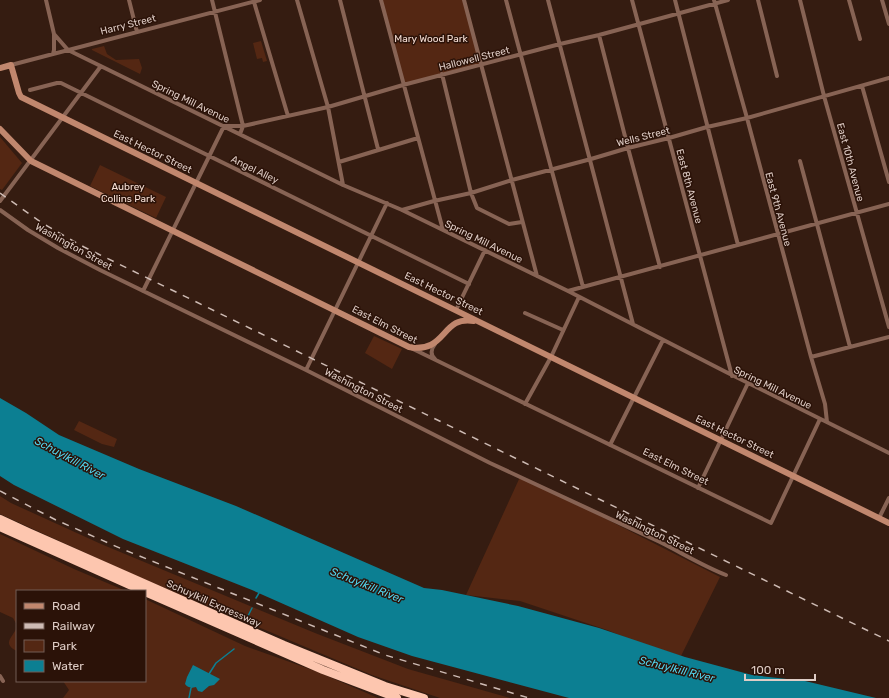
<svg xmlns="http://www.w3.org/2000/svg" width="889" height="698" font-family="Rubik,sans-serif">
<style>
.green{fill:#542713}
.water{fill:#0c7f92}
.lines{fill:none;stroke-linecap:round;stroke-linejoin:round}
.stream{stroke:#0c7f92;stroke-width:1.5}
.minor{stroke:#876354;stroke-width:4}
.secondary{stroke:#c1876e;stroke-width:6}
.motorway{stroke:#fdc6af;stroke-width:8}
.rail{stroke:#cebbb4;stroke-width:1.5;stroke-dasharray:7 7;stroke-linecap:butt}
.labels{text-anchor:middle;stroke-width:3;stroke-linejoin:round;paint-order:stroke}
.street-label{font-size:10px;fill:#dfcdc6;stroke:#2b1208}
.park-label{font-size:10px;fill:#f7dfd5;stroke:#2b1208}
.water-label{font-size:11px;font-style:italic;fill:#53d6ef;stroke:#2b1208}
</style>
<rect width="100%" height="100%" fill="#351c11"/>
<path class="green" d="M 381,0 L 464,0 L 482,64 L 403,85 Z
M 261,41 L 267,61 L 263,62 L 262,58 L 257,59 L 253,43 Z
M 104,46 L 107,54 L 116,60 L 139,59 L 142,68 L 140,74 L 92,50 L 92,49 Z
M 0,137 L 22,163 L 2,190 L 0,189 Z
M 100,165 L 166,197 L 156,218 L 90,186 Z
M 374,336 L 402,349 L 392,369 L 365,353 Z
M 79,421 L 117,439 L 114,447 L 102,444 L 74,430 Z
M 520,477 L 561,496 L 720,577 L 681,656 L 632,640 L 607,630 L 520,601 L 466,595 Z
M 0,496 L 11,503 L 101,544 L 315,633 L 408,669 L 510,698 L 440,698 L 372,675 L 132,574 L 0,514 Z
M 0,534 L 74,569 L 126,591 L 17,591 L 17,625 L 13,618 L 0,612 Z
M 145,599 L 245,646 L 318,672 L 378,698 L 63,698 L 69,690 L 63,681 L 145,681 Z
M 17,626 L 17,651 C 0,643 15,636 17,626 Z"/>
<path class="water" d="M 0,398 L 26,413 L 59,435 L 139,469 L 236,506 L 424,588 L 442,590 L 518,606 L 599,628 L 685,657 L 752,675 L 805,681 L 876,698 L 569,698 L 412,656 L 358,637 L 252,590 L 123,539 L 14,485 L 0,476 Z
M 193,665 L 220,679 L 214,685 L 209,686 L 202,692 L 198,691 L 196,687 C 191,688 188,688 185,684 L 187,677 Z"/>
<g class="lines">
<path class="stream" d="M 256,598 L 259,593
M 248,616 L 252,608
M 209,674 L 216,663 L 234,649
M 189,698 L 191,688 L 192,687"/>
<path class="minor" d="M 46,0 L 54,34 L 68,50 L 343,185 L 402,210 L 568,291 L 726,372 L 889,453
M 129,0 L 137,32
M 212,0 L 243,126 L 240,134
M 297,0 L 328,107 L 343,185
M 340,0 L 378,149
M 381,0 L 443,230
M 464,0 L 537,276
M 506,0 L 583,287
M 548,0 L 633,324
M 632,0 L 732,376
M 675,0 L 738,245
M 714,0 L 747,118 L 811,357 L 825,404 L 827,422
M 758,0 L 777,76
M 800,0 L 824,96 L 889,327
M 849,0 L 860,39
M 882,0 L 889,24
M 254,2 L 288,116
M 599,35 L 628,148 L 660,267
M 53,54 L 54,50 L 54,34
M 11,65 L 260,0
M 442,74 L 471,193 L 477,208 L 509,224 L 522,222
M 862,86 L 889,182
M 30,90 L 57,83 L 61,83 L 469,284
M 800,161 L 850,347
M 339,162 L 418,138
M 0,201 L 101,66
M 0,210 L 28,230 L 58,248 L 100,270 L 306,370 L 490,463 L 660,542 C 682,553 703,566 726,575
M 402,210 L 434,201 L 471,193 L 512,180 L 591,159 L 628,148 L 669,138 L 707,127 L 747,118 L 889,78
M 143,291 L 224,126 L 243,126 L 328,107 L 403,85 L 560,44 L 599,35 L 728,0
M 568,291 L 889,204
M 456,310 L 485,250
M 525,313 L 563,330
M 435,344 C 431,349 430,355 435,359
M 411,348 L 771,523 L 820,419
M 811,357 L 889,337
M 306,370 L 387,203
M 525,404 L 551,357 L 579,297
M 610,445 L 663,340
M 698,488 L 748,383
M 879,518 L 889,498
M 0,676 L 3,681"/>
<path class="secondary" d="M 0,68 L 11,65 L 19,93 L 21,97 L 889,523
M 0,129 L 31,161 L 409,347 C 447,354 441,315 474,321"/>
<path class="motorway" d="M 0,519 L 28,532 L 284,645 L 385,686 L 424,698
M 0,527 L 143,591
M 145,592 L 323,670 L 397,698"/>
<path class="rail" d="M 0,193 L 42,223 L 84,247 L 889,641
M 0,491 L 56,520 L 122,549 L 385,655 L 529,698"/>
</g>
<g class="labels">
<g class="street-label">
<text transform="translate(128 24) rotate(-14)" y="4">Harry Street</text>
<text transform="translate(474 58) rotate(-14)" y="4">Hallowell Street</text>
<text transform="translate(191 101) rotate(26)" y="4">Spring Mill Avenue</text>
<text transform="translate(643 136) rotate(-14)" y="4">Wells Street</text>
<text transform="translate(153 151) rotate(26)" y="4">East Hector Street</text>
<text transform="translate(851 162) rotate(75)" y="4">East 10th Avenue</text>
<text transform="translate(255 169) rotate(26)" y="4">Angel Alley</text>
<text transform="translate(690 186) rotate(75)" y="4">East 8th Avenue</text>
<text transform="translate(779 209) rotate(75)" y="4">East 9th Avenue</text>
<text transform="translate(484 241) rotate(26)" y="4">Spring Mill Avenue</text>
<text transform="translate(74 246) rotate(29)" y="4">Washington Street</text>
<text transform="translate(444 293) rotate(26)" y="4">East Hector Street</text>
<text transform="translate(385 324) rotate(27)" y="4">East Elm Street</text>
<text transform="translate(773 387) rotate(26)" y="4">Spring Mill Avenue</text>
<text transform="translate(364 390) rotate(27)" y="4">Washington Street</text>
<text transform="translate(735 436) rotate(26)" y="4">East Hector Street</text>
<text transform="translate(676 466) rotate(26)" y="4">East Elm Street</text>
<text transform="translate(655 532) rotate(26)" y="4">Washington Street</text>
<text transform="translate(214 603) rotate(24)" y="4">Schuylkill Expressway</text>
</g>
<g class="park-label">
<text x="431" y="42">Mary Wood Park</text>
<text x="128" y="190">Aubrey<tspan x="128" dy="12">Collins Park</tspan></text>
</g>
<g class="water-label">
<text transform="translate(70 458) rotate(28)" y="4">Schuylkill River</text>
<text transform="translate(367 585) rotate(22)" y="4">Schuylkill River</text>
<text transform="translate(677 669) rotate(14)" y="4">Schuylkill River</text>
</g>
</g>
<rect x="16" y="590" width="130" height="92" fill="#2b1208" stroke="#735d54"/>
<rect x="24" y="603" width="20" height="6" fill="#c1876e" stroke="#735d54"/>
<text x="52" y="610" font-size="12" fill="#dfcdc6">Road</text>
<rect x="24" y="623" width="20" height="6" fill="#cebbb4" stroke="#735d54"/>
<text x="52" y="630" font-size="12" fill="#dfcdc6">Railway</text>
<rect x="24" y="640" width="20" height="12" fill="#542713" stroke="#735d54"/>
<text x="52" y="650" font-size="12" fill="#dfcdc6">Park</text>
<rect x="24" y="660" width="20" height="12" fill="#0c7f92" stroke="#735d54"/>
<text x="52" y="670" font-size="12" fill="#dfcdc6">Water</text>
<path d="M745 674v6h70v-6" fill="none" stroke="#dfcdc6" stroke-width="2"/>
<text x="751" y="674" font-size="12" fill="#dfcdc6" stroke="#2b1208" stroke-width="3" paint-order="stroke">100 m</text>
</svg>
